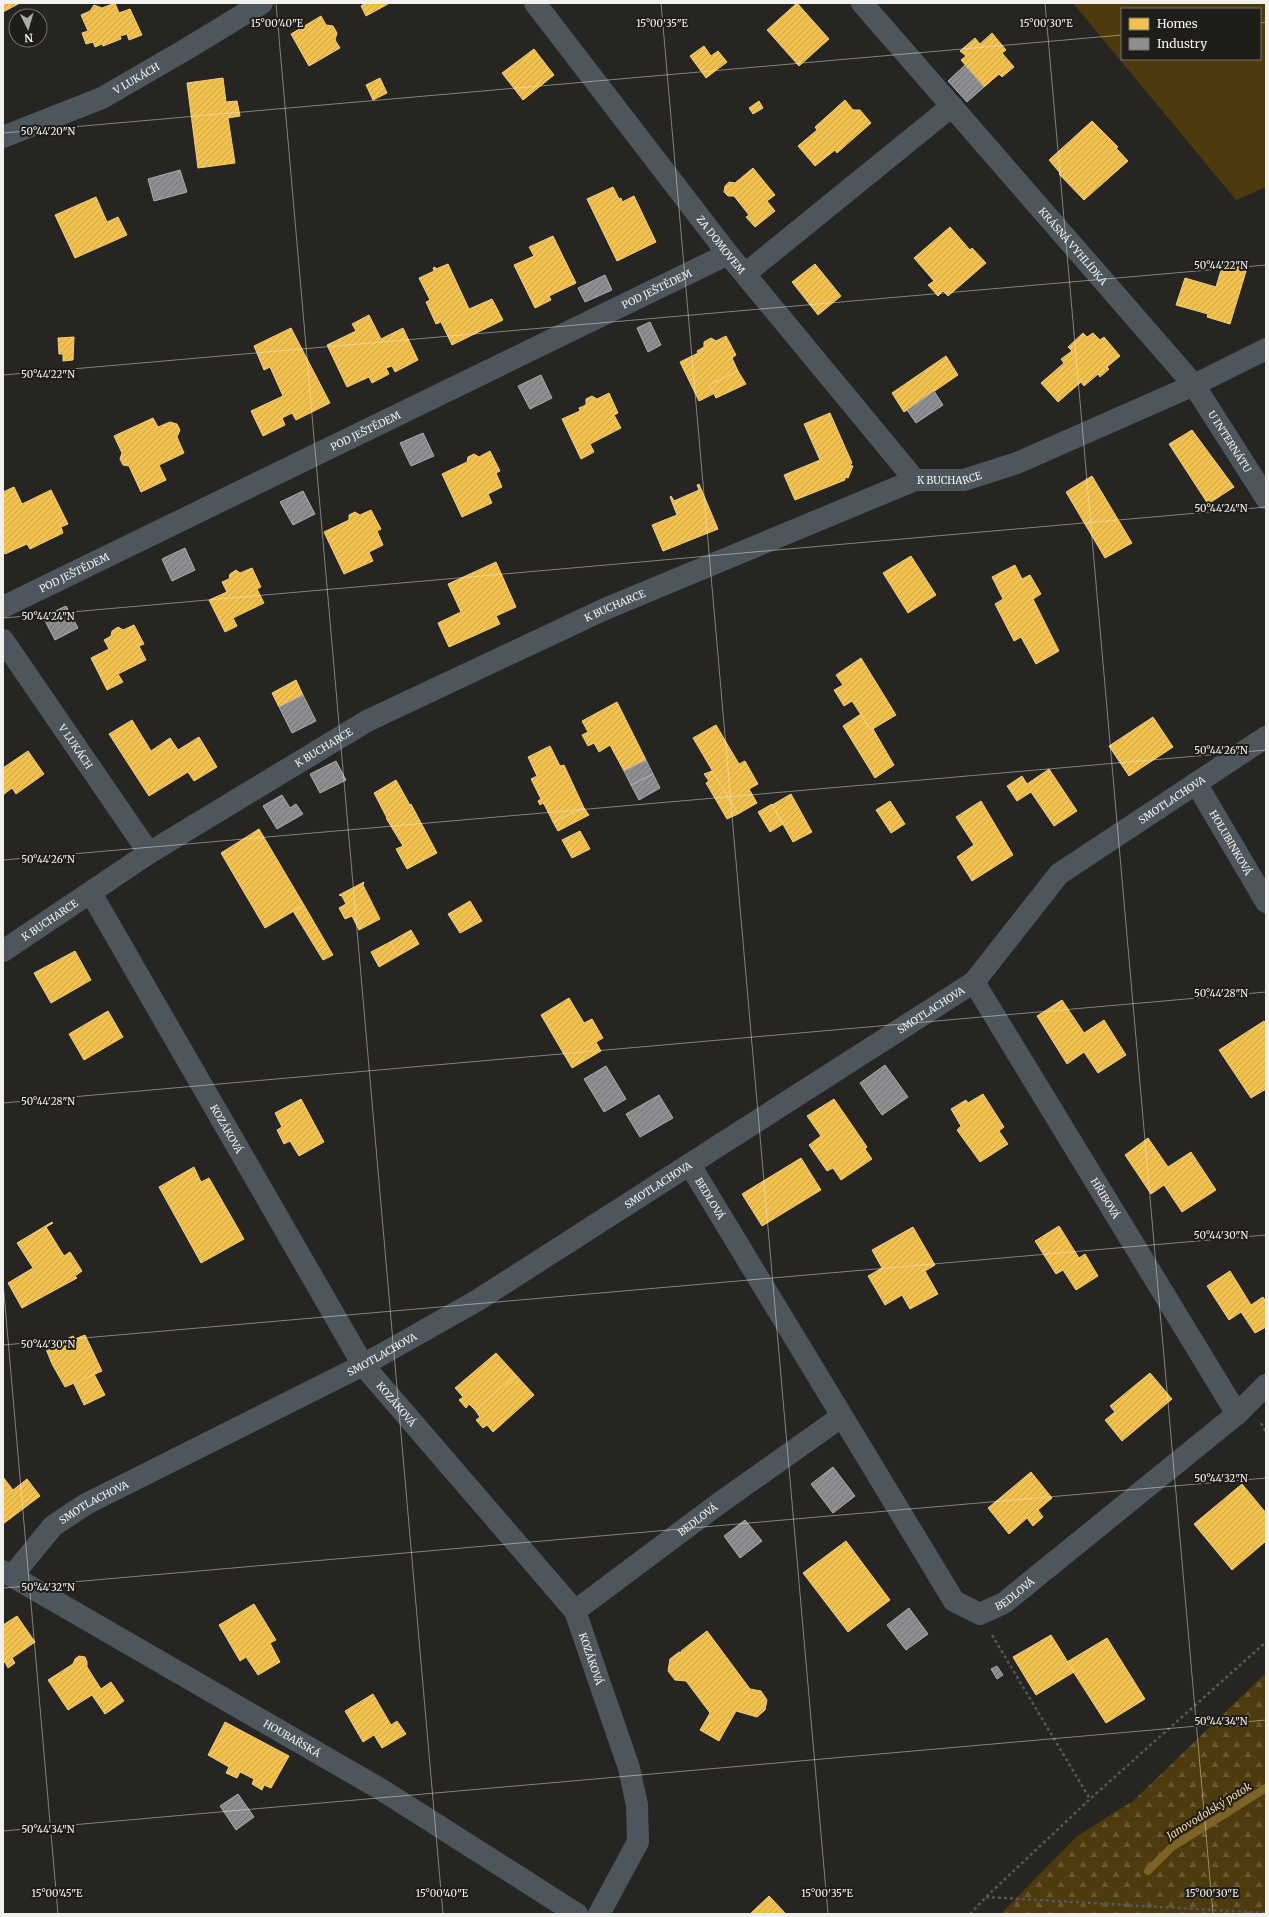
<svg xmlns="http://www.w3.org/2000/svg" width="1269" height="1917" font-family="Merriweather,serif">
<style>
.grass{fill:#4d3b0d;fill-rule:evenodd}
.forest{fill:url(#forest-firs)}
.homes{fill:url(#homes-hatch);stroke:#f2cf7e}
.industry{fill:url(#industry-hatch);stroke:#acabad}
.lines{fill:none;stroke-linecap:round;stroke-linejoin:round}
.stream{stroke:#7d6325;stroke-width:8}
.path{stroke:#52585b;stroke-width:2.5;stroke-dasharray:3 3;stroke-linecap:butt}
.street{stroke:#4d565c;stroke-width:22}
.ticks{fill:none;stroke:#f3f1ed;stroke-width:1;stroke-opacity:0.45}
.labels{text-anchor:middle;stroke-width:4;stroke-linejoin:round;paint-order:stroke}
.street-label{font-size:10px;fill:#f3f1ed;stroke:#1f1d17}
.water-label{font-size:11px;font-style:italic;fill:#f8d99a;stroke:#1f1d17}
.ticks-label{font-size:10px;text-anchor:middle;fill:#f3f1ed;stroke:#1f1d17;stroke-width:4;stroke-linejoin:round;paint-order:stroke}
</style>
<defs>
<pattern id="forest-firs" width="22" height="20" patternUnits="userSpaceOnUse"><rect width="22" height="20" fill="#4d3b0d"/><path d="M5 1l3.5 6h-7zM16 11l3.5 6h-7z" fill="#675831"/></pattern>
<pattern id="homes-hatch" width="6" height="6" patternUnits="userSpaceOnUse"><rect width="6" height="6" fill="#f2c14e"/><path d="M-1 1l2-2M0 6l6-6M5 7l2-2" fill="none" stroke="#c8a34c"/></pattern>
<pattern id="industry-hatch" width="6" height="6" patternUnits="userSpaceOnUse"><rect width="6" height="6" fill="#8d8d92"/><path d="M-1 1l2-2M0 6l6-6M5 7l2-2" fill="none" stroke="#757578"/></pattern>
</defs>
<rect width="100%" height="100%" fill="#272522"/>
<path class="grass" d="M 1073,3 L 1266,3 L 1266,187 L 1236,200 ZM 1122,9 L 1260,9 L 1260,59 L 1122,59 Z"/>
<path class="forest" d="M 1266,1673 L 1266,1914 L 1001,1914 L 1076,1837 L 1133,1801 Z"/>
<path class="homes" d="M 3,3 L 20,3 L 3,12 Z
M 115,3 L 119,13 L 130,9 L 142,35 L 129,40 L 127,34 L 120,36 L 121,39 L 103,46 L 102,44 L 95,47 L 93,42 L 86,44 L 82,33 L 88,31 L 81,15 L 90,11 L 94,5 L 102,8 Z
M 365,3 L 388,3 L 388,4 L 366,16 L 361,6 Z
M 797,3 L 829,39 L 799,66 L 767,30 Z
M 321,16 L 326,25 L 333,26 L 337,33 L 335,40 L 340,48 L 309,66 L 291,34 Z
M 992,33 L 1006,50 L 1002,53 L 1014,67 L 1002,77 L 999,74 L 984,87 L 961,60 L 966,56 L 960,51 L 975,38 L 980,44 Z
M 704,46 L 711,56 L 718,51 L 727,62 L 706,78 L 690,56 Z
M 534,49 L 554,75 L 523,100 L 502,73 Z
M 223,78 L 226,102 L 237,101 L 240,116 L 228,118 L 235,163 L 198,168 L 187,83 Z
M 380,78 L 387,93 L 373,100 L 366,85 Z
M 845,100 L 853,110 L 860,110 L 871,123 L 837,153 L 835,150 L 815,166 L 798,146 L 817,130 L 815,127 Z
M 759,101 L 763,108 L 753,114 L 749,108 Z
M 1092,121 L 1118,147 L 1116,148 L 1128,161 L 1084,200 L 1059,174 L 1060,173 L 1049,160 Z
M 753,168 L 775,195 L 767,201 L 775,211 L 755,227 L 746,217 L 749,215 L 734,196 L 728,196 L 724,192 L 725,186 L 729,182 L 735,183 Z
M 613,187 L 619,199 L 621,198 L 622,202 L 634,196 L 656,242 L 617,261 L 587,199 Z
M 96,197 L 107,222 L 118,217 L 127,235 L 75,258 L 55,215 Z
M 950,227 L 970,250 L 972,248 L 986,263 L 948,296 L 943,291 L 938,296 L 928,285 L 934,281 L 914,258 Z
M 553,236 L 576,283 L 549,296 L 551,300 L 535,308 L 514,265 L 534,256 L 529,247 Z
M 1224,260 L 1247,268 L 1230,324 L 1207,317 L 1208,314 L 1176,305 L 1185,278 L 1216,287 Z
M 448,264 L 469,309 L 492,299 L 503,320 L 452,345 L 441,322 L 436,324 L 426,302 L 430,300 L 419,278 L 434,271 L 433,268 L 435,267 L 436,269 Z
M 815,264 L 841,296 L 818,315 L 792,282 Z
M 369,315 L 381,339 L 403,328 L 418,360 L 395,372 L 392,366 L 386,368 L 389,374 L 372,383 L 369,377 L 347,387 L 327,345 L 356,331 L 352,324 Z
M 291,328 L 330,403 L 296,420 L 292,413 L 282,418 L 285,425 L 263,436 L 251,411 L 283,396 L 270,367 L 264,370 L 254,346 Z
M 1083,333 L 1087,337 L 1093,333 L 1100,340 L 1104,337 L 1120,356 L 1107,367 L 1109,369 L 1100,377 L 1098,374 L 1084,386 L 1081,382 L 1058,402 L 1041,383 L 1064,363 L 1061,359 L 1072,351 L 1068,347 Z
M 726,336 L 736,355 L 732,358 L 738,371 L 709,385 L 713,394 L 699,401 L 680,362 L 698,353 L 697,351 L 704,347 L 704,342 L 711,338 L 716,341 Z
M 74,337 L 73,360 L 63,361 L 63,354 L 59,354 L 58,338 Z
M 946,356 L 958,375 L 904,412 L 892,393 Z
M 738,371 L 746,384 L 716,398 L 709,385 Z
M 609,393 L 618,413 L 614,415 L 621,428 L 590,444 L 594,452 L 581,459 L 562,419 L 580,411 L 579,408 L 586,405 L 586,399 L 592,396 L 597,399 Z
M 830,413 L 852,463 L 850,465 L 853,466 L 848,478 L 845,477 L 845,480 L 795,500 L 784,475 L 820,460 L 804,424 Z
M 153,418 L 158,427 L 170,422 L 177,424 L 180,430 L 177,437 L 184,453 L 159,465 L 166,480 L 141,492 L 129,466 L 123,465 L 120,459 L 122,453 L 114,436 Z
M 1192,430 L 1234,487 L 1208,504 L 1169,444 Z
M 490,451 L 500,471 L 496,473 L 502,487 L 488,494 L 492,503 L 462,517 L 442,474 L 467,462 L 468,457 L 474,454 L 479,457 Z
M 1092,476 L 1132,543 L 1105,558 L 1066,492 Z
M 699,484 L 718,529 L 663,551 L 652,525 L 677,515 L 670,497 L 671,496 L 674,501 L 699,490 L 697,485 Z
M 14,487 L 22,504 L 51,490 L 68,524 L 61,527 L 63,533 L 30,549 L 27,544 L 5,554 L 3,550 L 3,492 Z
M 371,510 L 381,529 L 377,531 L 383,545 L 369,552 L 373,561 L 344,574 L 324,532 L 349,520 L 349,515 L 355,512 L 360,515 Z
M 911,556 L 936,595 L 908,613 L 883,573 Z
M 496,562 L 516,607 L 496,616 L 500,624 L 449,647 L 438,623 L 461,612 L 448,584 Z
M 1015,565 L 1022,579 L 1030,575 L 1041,594 L 1033,599 L 1059,651 L 1036,664 L 1021,637 L 1014,641 L 995,604 L 1003,599 L 992,577 Z
M 252,568 L 261,587 L 257,589 L 264,603 L 233,618 L 237,626 L 225,632 L 209,600 L 227,592 L 222,582 L 229,579 L 230,574 L 236,570 L 240,573 Z
M 134,625 L 144,644 L 139,646 L 146,660 L 118,674 L 123,682 L 107,690 L 91,658 L 109,649 L 104,640 L 111,636 L 112,631 L 118,627 L 123,630 Z
M 861,658 L 896,715 L 871,730 L 852,701 L 844,706 L 834,690 L 843,685 L 836,675 Z
M 296,680 L 303,695 L 279,707 L 272,693 Z
M 617,702 L 646,760 L 624,771 L 610,745 L 599,752 L 594,743 L 588,746 L 582,735 L 588,732 L 582,721 Z
M 861,714 L 871,730 L 873,729 L 894,765 L 875,778 L 843,726 Z
M 1153,717 L 1173,747 L 1129,776 L 1109,746 Z
M 132,720 L 151,751 L 170,738 L 178,750 L 199,737 L 217,767 L 194,781 L 188,772 L 149,796 L 109,734 Z
M 716,725 L 739,764 L 745,761 L 758,784 L 749,789 L 757,803 L 738,814 L 693,738 Z
M 550,746 L 560,766 L 564,765 L 584,808 L 553,822 L 545,806 L 543,803 L 540,805 L 538,801 L 541,799 L 531,779 L 537,776 L 528,757 Z
M 28,751 L 44,774 L 16,794 L 12,788 L 3,795 L 3,768 Z
M 1049,769 L 1077,811 L 1054,826 L 1031,792 L 1017,801 L 1007,786 L 1022,776 L 1027,784 Z
M 712,771 L 738,814 L 727,819 L 706,783 L 709,781 L 704,774 Z
M 396,780 L 410,805 L 411,804 L 437,853 L 407,869 L 396,849 L 403,846 L 386,818 L 387,818 L 374,793 Z
M 791,794 L 812,832 L 793,842 L 772,805 Z
M 890,801 L 905,824 L 891,833 L 876,810 Z
M 981,801 L 1013,855 L 972,881 L 957,857 L 974,845 L 956,817 Z
M 772,804 L 783,824 L 770,832 L 758,812 Z
M 584,808 L 589,815 L 558,831 L 553,822 Z
M 259,829 L 304,905 L 265,928 L 221,853 Z
M 580,831 L 590,849 L 572,858 L 562,840 Z
M 364,882 L 363,885 L 380,919 L 359,930 L 352,916 L 345,919 L 339,908 L 346,904 L 342,896 L 339,895 Z
M 470,901 L 482,921 L 460,933 L 448,914 Z
M 304,905 L 333,955 L 323,960 L 293,911 Z
M 411,930 L 419,944 L 398,956 L 390,942 Z
M 390,942 L 398,956 L 379,967 L 371,952 Z
M 75,951 L 91,980 L 51,1003 L 34,973 Z
M 569,998 L 584,1023 L 592,1019 L 603,1038 L 596,1042 L 601,1051 L 572,1068 L 541,1015 Z
M 1062,1000 L 1084,1033 L 1104,1020 L 1126,1055 L 1098,1073 L 1084,1052 L 1067,1064 L 1037,1016 Z
M 108,1011 L 123,1037 L 84,1060 L 69,1034 Z
M 1264,1021 L 1266,1024 L 1266,1089 L 1251,1098 L 1219,1050 Z
M 983,1094 L 1004,1127 L 999,1131 L 1008,1144 L 980,1162 L 957,1130 L 961,1126 L 951,1109 L 966,1100 L 968,1103 Z
M 301,1099 L 324,1142 L 299,1156 L 290,1141 L 284,1144 L 277,1130 L 282,1127 L 275,1113 Z
M 834,1099 L 867,1147 L 865,1149 L 872,1159 L 841,1180 L 833,1168 L 827,1171 L 809,1145 L 821,1136 L 807,1116 Z
M 1148,1138 L 1168,1167 L 1191,1152 L 1216,1190 L 1182,1212 L 1164,1185 L 1151,1194 L 1125,1155 Z
M 801,1158 L 821,1190 L 762,1226 L 742,1194 Z
M 194,1167 L 201,1182 L 209,1178 L 244,1239 L 201,1263 L 159,1187 Z
M 52,1222 L 53,1223 L 46,1227 L 64,1256 L 70,1252 L 82,1271 L 75,1276 L 77,1278 L 22,1308 L 8,1283 L 33,1268 L 17,1243 Z
M 1059,1226 L 1079,1258 L 1085,1254 L 1098,1276 L 1076,1290 L 1063,1270 L 1056,1274 L 1035,1241 Z
M 913,1227 L 935,1265 L 925,1271 L 938,1294 L 910,1309 L 902,1295 L 885,1305 L 868,1276 L 882,1268 L 872,1250 Z
M 1230,1271 L 1251,1305 L 1263,1297 L 1266,1302 L 1266,1327 L 1255,1333 L 1241,1312 L 1229,1320 L 1207,1286 Z
M 85,1335 L 102,1371 L 65,1387 L 52,1364 L 46,1349 L 73,1336 L 75,1339 Z
M 496,1353 L 516,1375 L 475,1410 L 469,1404 L 466,1408 L 459,1400 L 463,1397 L 455,1388 Z
M 1150,1373 L 1172,1399 L 1122,1441 L 1105,1420 L 1115,1412 L 1110,1406 Z
M 94,1374 L 105,1395 L 84,1405 L 74,1384 Z
M 516,1375 L 534,1395 L 493,1432 L 487,1425 L 483,1428 L 476,1420 L 480,1417 L 475,1410 Z
M 1031,1472 L 1052,1498 L 1038,1510 L 1043,1517 L 1033,1526 L 1027,1518 L 1009,1534 L 988,1508 Z
M 3,1477 L 13,1490 L 27,1479 L 40,1496 L 3,1524 Z
M 1242,1484 L 1266,1513 L 1266,1541 L 1232,1570 L 1194,1524 Z
M 846,1541 L 890,1600 L 848,1632 L 803,1573 Z
M 254,1604 L 276,1640 L 270,1643 L 280,1662 L 258,1675 L 246,1657 L 240,1661 L 219,1625 Z
M 17,1616 L 35,1642 L 12,1658 L 15,1663 L 8,1668 L 5,1662 L 3,1664 L 3,1625 Z
M 707,1631 L 750,1689 L 761,1691 L 767,1700 L 765,1710 L 757,1717 L 736,1711 L 719,1741 L 700,1730 L 710,1713 L 686,1681 L 675,1680 L 668,1671 L 670,1659 L 679,1652 L 682,1653 L 681,1651 Z
M 1051,1635 L 1074,1672 L 1036,1695 L 1013,1657 Z
M 1107,1638 L 1145,1699 L 1106,1723 L 1067,1662 Z
M 79,1656 L 85,1657 L 87,1662 L 87,1667 L 101,1689 L 111,1682 L 124,1701 L 105,1714 L 92,1695 L 68,1710 L 48,1680 L 73,1664 L 75,1659 Z
M 373,1694 L 391,1725 L 397,1721 L 406,1734 L 382,1748 L 374,1735 L 363,1742 L 345,1711 Z
M 225,1722 L 289,1756 L 271,1788 L 264,1785 L 262,1790 L 252,1784 L 254,1779 L 240,1772 L 237,1778 L 226,1773 L 229,1767 L 208,1755 Z
M 769,1896 L 786,1914 L 750,1914 Z"/>
<path class="industry" d="M 965,65 L 984,87 L 967,102 L 948,81 Z
M 180,170 L 187,192 L 154,201 L 148,179 Z
M 605,275 L 612,290 L 585,302 L 578,288 Z
M 650,322 L 661,345 L 648,352 L 637,328 Z
M 541,375 L 552,398 L 530,409 L 518,386 Z
M 934,391 L 943,405 L 916,423 L 907,410 Z
M 423,433 L 434,456 L 411,466 L 400,443 Z
M 303,491 L 315,514 L 293,525 L 280,502 Z
M 185,548 L 195,570 L 172,581 L 162,559 Z
M 66,606 L 78,628 L 55,640 L 43,617 Z
M 303,695 L 316,721 L 292,733 L 279,707 Z
M 646,760 L 653,774 L 631,785 L 624,771 Z
M 336,761 L 346,780 L 320,793 L 310,774 Z
M 653,774 L 660,788 L 639,800 L 631,785 Z
M 282,795 L 290,808 L 296,804 L 303,814 L 277,829 L 263,806 Z
M 885,1065 L 908,1097 L 882,1115 L 860,1083 Z
M 606,1066 L 626,1099 L 604,1112 L 584,1079 Z
M 659,1095 L 673,1118 L 640,1137 L 626,1114 Z
M 833,1467 L 855,1496 L 833,1513 L 811,1484 Z
M 745,1520 L 762,1541 L 740,1558 L 724,1536 Z
M 909,1608 L 928,1634 L 906,1650 L 887,1625 Z
M 997,1666 L 1003,1675 L 997,1679 L 991,1669 Z
M 238,1794 L 254,1817 L 236,1830 L 220,1806 Z"/>
<g class="lines">
<path class="stream" d="M 1148,1871 L 1172,1847 L 1266,1788"/>
<path class="path" d="M 1261,1423 L 1266,1432
M 992,1635 L 1090,1799
M 986,1897 L 1266,1913
M 970,1914 L 986,1897 L 1090,1799 L 1266,1642"/>
<g class="street">
<path id="s1" d="M 535,3 L 728,254 L 915,480"/>
<path id="s2" d="M 862,3 L 1194,385 L 1266,498"/>
<path id="s3" d="M 3,137 L 102,98 L 190,47 L 262,3"/>
<path d="M 745,274 L 952,106"/>
<path id="s4" d="M 3,607 L 728,254"/>
<path id="s5" d="M 3,640 L 149,853"/>
<path id="s6" d="M 1196,783 L 1266,902"/>
<path id="s7" d="M 91,893 L 363,1365 L 575,1611 L 629,1768 L 637,1805 L 638,1842 L 599,1914"/>
<path id="s8" d="M 3,951 L 149,853 L 367,721 L 605,609 L 915,480 L 964,480 L 1017,463 L 1194,385 L 1266,349"/>
<path id="s9" d="M 974,982 L 1237,1414"/>
<path id="s10" d="M 690,1165 L 954,1601 L 980,1614 L 1004,1603 L 1237,1414 L 1266,1385"/>
<path id="s11" d="M 3,1571 L 382,1790 L 577,1914"/>
<path id="s12" d="M 12,1576 L 53,1526 L 86,1504 L 363,1365 L 478,1300 L 974,982 L 1059,874 L 1266,737"/>
<path id="s13" d="M 575,1611 L 714,1507 L 841,1417"/>
</g>
</g>
<path class="ticks" d="M 276,3 L 443,1914M 661,3 L 828,1914M 1045,3 L 1213,1914M 1260,23 L 1266,22M 3,133 L 1122,35M 3,375 L 1266,265M 3,618 L 1266,507M 3,860 L 1266,750M 3,1103 L 1266,992M 3,1282 L 58,1914M 3,1345 L 1266,1235M 3,1588 L 1266,1478M 3,1831 L 1266,1720"/>
<g class="labels">
<g class="street-label">
<text dy="4" stroke="none"><textPath href="#s3" startOffset="146">V LUKÁCH</textPath></text>
<text dy="4" stroke="none"><textPath href="#s1" startOffset="305">ZA DOMOVEM</textPath></text>
<text dy="4" stroke="none"><textPath href="#s2" startOffset="322">KRÁSNÁ VYHLÍDKA</textPath></text>
<text dy="4" stroke="none"><textPath href="#s4" startOffset="727">POD JEŠTĚDEM</textPath></text>
<text dy="4" stroke="none"><textPath href="#s4" startOffset="403">POD JEŠTĚDEM</textPath></text>
<text dy="4" stroke="none"><textPath href="#s2" startOffset="573">U INTERNÁTU</textPath></text>
<text dy="4" stroke="none"><textPath href="#s8" startOffset="1064">K BUCHARCE</textPath></text>
<text dy="4" stroke="none"><textPath href="#s4" startOffset="79">POD JEŠTĚDEM</textPath></text>
<text dy="4" stroke="none"><textPath href="#s8" startOffset="704">K BUCHARCE</textPath></text>
<text dy="4" stroke="none"><textPath href="#s5" startOffset="129">V LUKÁCH</textPath></text>
<text dy="4" stroke="none"><textPath href="#s8" startOffset="380">K BUCHARCE</textPath></text>
<text dy="4" stroke="none"><textPath href="#s12" startOffset="1408">SMOTLACHOVA</textPath></text>
<text dy="4" stroke="none"><textPath href="#s6" startOffset="69">HOLUBINKOVÁ</textPath></text>
<text dy="4" stroke="none"><textPath href="#s8" startOffset="56">K BUCHARCE</textPath></text>
<text dy="4" stroke="none"><textPath href="#s12" startOffset="1084">SMOTLACHOVA</textPath></text>
<text dy="4" stroke="none"><textPath href="#s7" startOffset="272">KOZÁKOVÁ</textPath></text>
<text dy="4" stroke="none"><textPath href="#s12" startOffset="760">SMOTLACHOVA</textPath></text>
<text dy="4" stroke="none"><textPath href="#s10" startOffset="39">BEDLOVÁ</textPath></text>
<text dy="4" stroke="none"><textPath href="#s9" startOffset="253">HŘIBOVÁ</textPath></text>
<text dy="4" stroke="none"><textPath href="#s12" startOffset="436">SMOTLACHOVA</textPath></text>
<text dy="4" stroke="none"><textPath href="#s7" startOffset="596">KOZÁKOVÁ</textPath></text>
<text dy="4" stroke="none"><textPath href="#s12" startOffset="112">SMOTLACHOVA</textPath></text>
<text dy="4" stroke="none"><textPath href="#s13" startOffset="153">BEDLOVÁ</textPath></text>
<text dy="4" stroke="none"><textPath href="#s10" startOffset="579">BEDLOVÁ</textPath></text>
<text dy="4" stroke="none"><textPath href="#s7" startOffset="920">KOZÁKOVÁ</textPath></text>
<text dy="4" stroke="none"><textPath href="#s11" startOffset="334">HOUBAŘSKÁ</textPath></text>
</g>
<g class="water-label">
<text transform="translate(1209 1811) rotate(-32)" y="4">Janovodolský potok</text>
</g>
</g>
<g class="ticks-label">
<text x="277" y="27">15°00'40"E</text>
<text x="662" y="27">15°00'35"E</text>
<text x="1046" y="27">15°00'30"E</text>
<text x="48" y="135">50°44'20"N</text>
<text x="1221" y="269">50°44'22"N</text>
<text x="48" y="378">50°44'22"N</text>
<text x="1221" y="512">50°44'24"N</text>
<text x="48" y="620">50°44'24"N</text>
<text x="1221" y="754">50°44'26"N</text>
<text x="48" y="863">50°44'26"N</text>
<text x="1221" y="997">50°44'28"N</text>
<text x="48" y="1105">50°44'28"N</text>
<text x="1221" y="1239">50°44'30"N</text>
<text x="48" y="1348">50°44'30"N</text>
<text x="1221" y="1482">50°44'32"N</text>
<text x="48" y="1591">50°44'32"N</text>
<text x="1221" y="1725">50°44'34"N</text>
<text x="48" y="1833">50°44'34"N</text>
<text x="57" y="1897">15°00'45"E</text>
<text x="442" y="1897">15°00'40"E</text>
<text x="827" y="1897">15°00'35"E</text>
<text x="1212" y="1897">15°00'30"E</text>
</g>
<rect width="1269" height="1917" fill="none" stroke="#f3f1ed" stroke-width="8"/>
<rect x="1121" y="8" width="140" height="52" fill="#1f1d17" stroke="#74726d"/>
<rect x="1129" y="18" width="20" height="12" fill="#f2c14e" stroke="#74726d"/>
<text x="1157" y="28" font-size="12" fill="#f3f1ed">Homes</text>
<rect x="1129" y="38" width="20" height="12" fill="#8d8d92" stroke="#74726d"/>
<text x="1157" y="48" font-size="12" fill="#f3f1ed">Industry</text>
<g transform="translate(28 28) rotate(175)"><circle r="19" fill="#1f1d17" stroke="#74726d"/>
<path d="M0-3L7 15L0 10L-7 15Z" fill="#acaaa6"/>
<text y="-6" font-size="11" font-weight="bold" text-anchor="middle" fill="#f3f1ed">N</text>
</g>
</svg>
